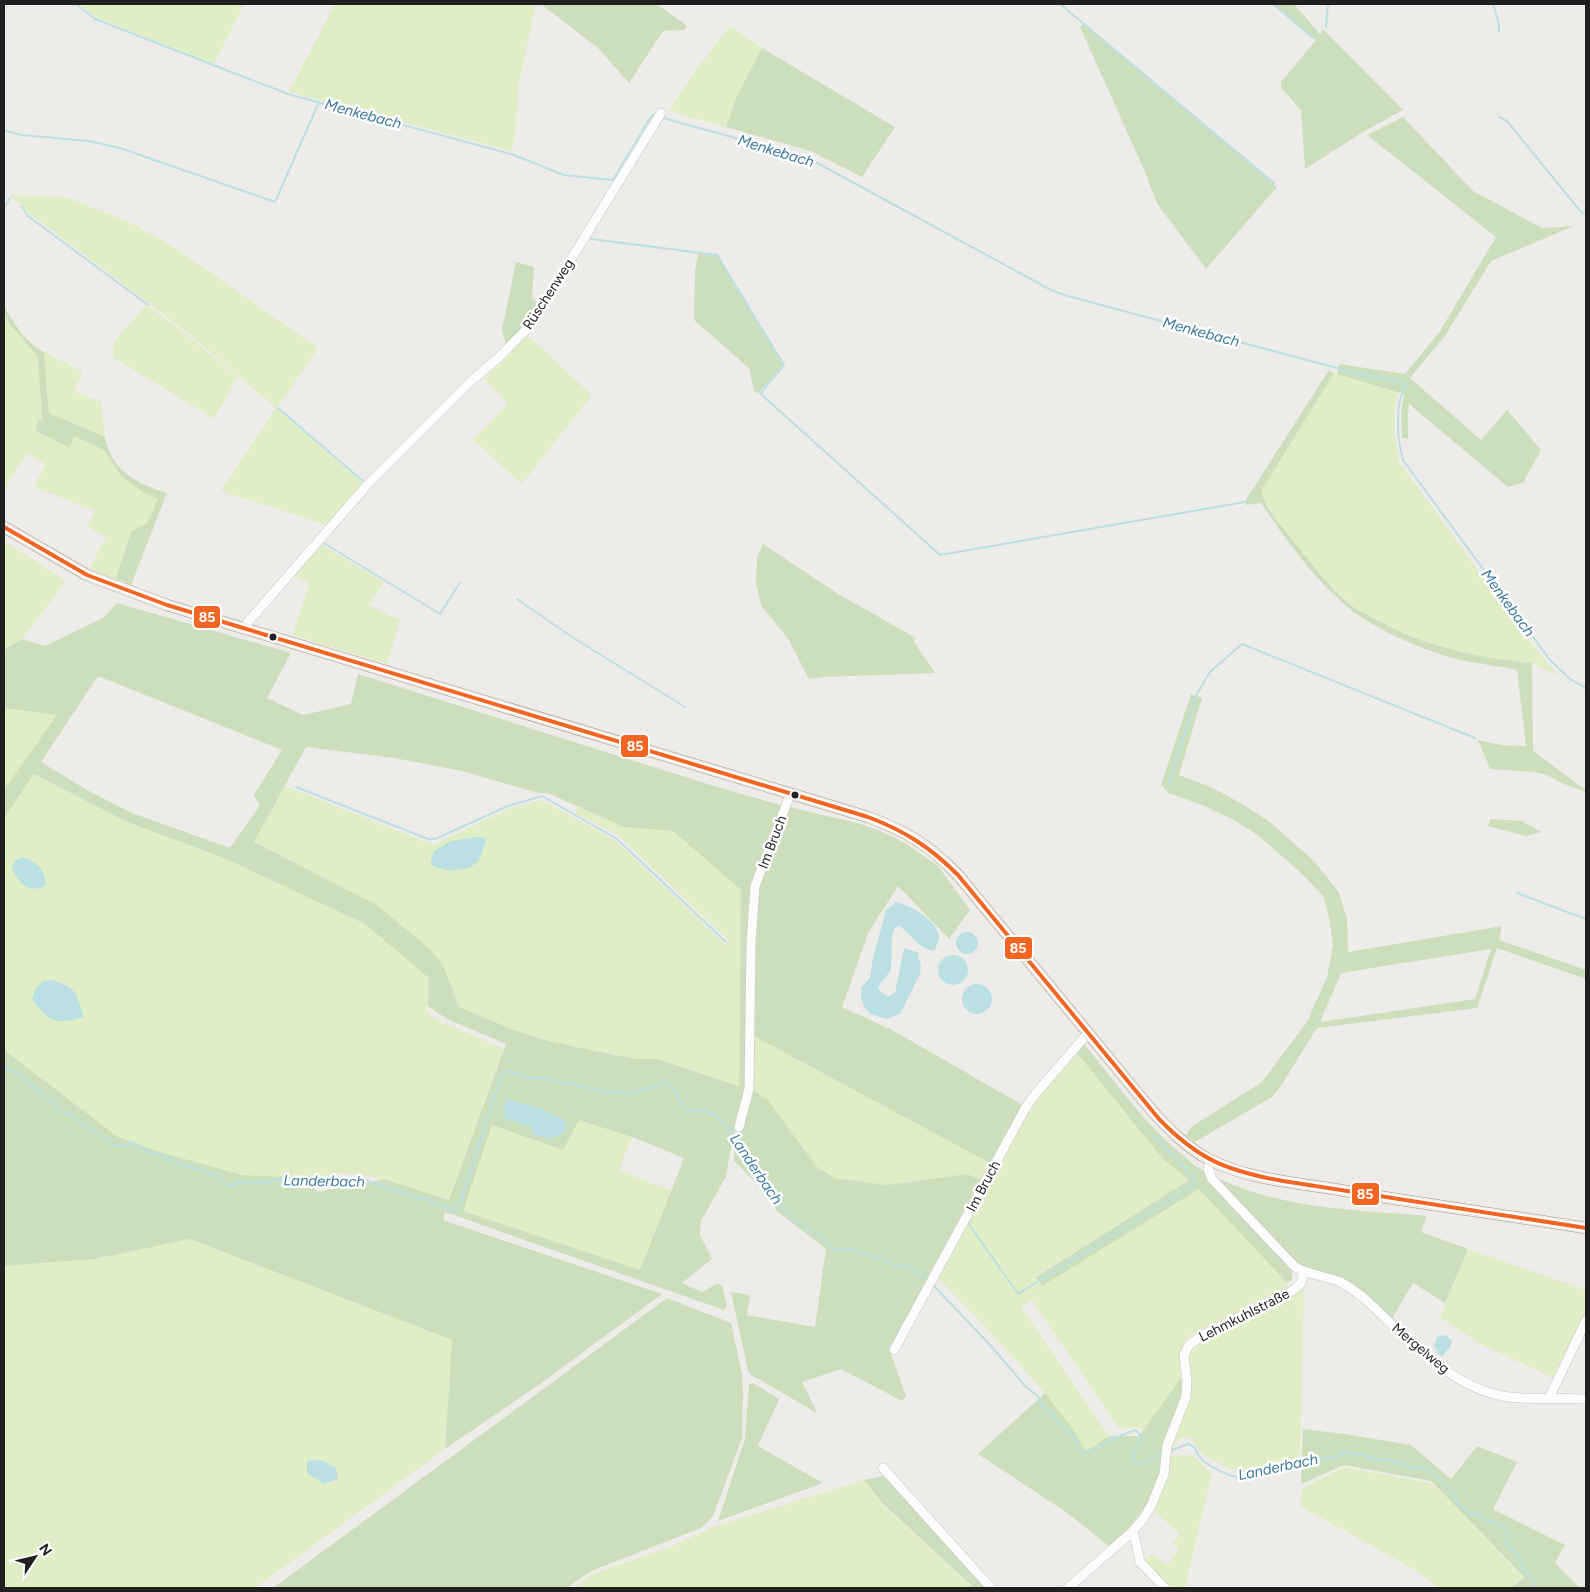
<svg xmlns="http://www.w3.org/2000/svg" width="1590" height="1592" font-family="Figtree,sans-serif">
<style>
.grass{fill:#dfeec5}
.forest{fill:#ccdfbc;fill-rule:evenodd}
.water{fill:#bae0e4}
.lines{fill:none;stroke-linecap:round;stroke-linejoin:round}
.stream{stroke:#bae0e4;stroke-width:2}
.minor-casing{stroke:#c7c6c5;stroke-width:10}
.major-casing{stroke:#a59785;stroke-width:12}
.minor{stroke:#fcfcfc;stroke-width:9}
.major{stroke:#f1ebe6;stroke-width:11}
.bus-1-casing{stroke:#fff;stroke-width:8}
.bus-1{stroke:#f26522;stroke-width:4}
.bus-dot{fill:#202020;stroke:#fff;stroke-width:2}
.labels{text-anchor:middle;stroke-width:5;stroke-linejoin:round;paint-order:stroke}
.street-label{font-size:14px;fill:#202020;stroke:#fff}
.water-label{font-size:15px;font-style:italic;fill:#3c7aa0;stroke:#fff}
.line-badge{stroke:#fff;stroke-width:2}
.badge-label{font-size:14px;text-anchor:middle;font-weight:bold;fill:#fff}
</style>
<rect width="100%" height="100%" fill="#eeece9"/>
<path class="grass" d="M 80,4 L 244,4 L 214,64 L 95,17 Z
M 335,4 L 536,4 L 519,84 L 515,133 L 512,151 L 289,92 Z
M 730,26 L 762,48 L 737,96 L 726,127 L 669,111 L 695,71 Z
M 12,195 L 66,197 L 129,222 L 174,247 L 318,348 L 277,408 L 364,484 L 329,526 L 221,491 L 276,408 L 183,329 L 30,214 L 22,205 L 11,198 Z
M 146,305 L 182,331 L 239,378 L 235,382 L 214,419 L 113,357 L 114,342 Z
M 4,312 L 10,325 L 38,356 L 42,421 L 69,447 L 74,436 L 104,450 L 121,476 L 143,492 L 158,499 L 147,523 L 131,532 L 116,579 L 89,569 L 106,537 L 87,527 L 95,511 L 34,487 L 45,464 L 27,453 L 4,490 Z
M 527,335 L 592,395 L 522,484 L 473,440 L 508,404 L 484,378 L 503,361 Z
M 44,352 L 83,372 L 74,391 L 101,402 L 105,437 L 49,413 Z
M 1334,373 L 1398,392 C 1392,418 1395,436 1399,462 L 1531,643 L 1558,676 L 1532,663 L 1498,660 L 1449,649 L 1417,638 L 1384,624 L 1353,606 L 1328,583 L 1280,525 L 1261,497 L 1262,490 Z
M 4,541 L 66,581 L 22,639 L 4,650 Z
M 320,544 L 384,582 L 368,605 L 400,620 L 387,664 L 292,635 L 310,583 L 294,576 Z
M 4,708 L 58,715 L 4,790 Z
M 34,774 L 127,822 L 224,858 L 365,924 L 430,978 L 428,1006 L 425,1011 L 441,1022 L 504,1049 L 449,1200 L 384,1179 L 342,1173 L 309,1178 L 242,1175 L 160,1152 L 118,1137 L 4,1050 L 4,818 Z
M 285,786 L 433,845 L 510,808 L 542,800 L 616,841 L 726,945 L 729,941 L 618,835 L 575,813 L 578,807 L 624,827 L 673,831 L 741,889 L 739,1086 L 658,1059 L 637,1059 L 590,1050 L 545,1040 L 514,1030 L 459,1007 L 443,965 L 430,949 L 377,905 L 254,842 Z
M 752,1035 L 990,1163 L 981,1180 L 967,1174 L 887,1185 L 835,1178 L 817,1167 L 767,1099 L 752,1090 Z
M 1076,1052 L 1164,1160 L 1189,1180 L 1036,1276 L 1042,1285 L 1199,1189 L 1287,1283 L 1288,1286 L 1192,1334 C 1177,1348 1179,1359 1181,1378 L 1143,1430 L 1138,1427 L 1119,1429 L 1032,1300 L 1021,1307 L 1109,1436 L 1086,1451 C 1046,1386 990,1333 938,1278 L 1029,1109 Z
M 579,1119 L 632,1137 L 619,1170 L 671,1191 L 640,1270 L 463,1211 L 492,1125 L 563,1150 Z
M 190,1239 L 452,1340 L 445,1449 L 255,1588 L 4,1588 L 4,1266 L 95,1259 Z
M 1468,1249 L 1586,1290 L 1586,1314 L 1554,1378 L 1482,1345 L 1440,1317 Z
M 1299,1289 L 1304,1289 L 1300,1455 L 1290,1461 L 1250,1471 L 1229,1469 L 1201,1453 L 1190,1437 C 1180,1436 1177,1441 1173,1449 L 1169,1450 L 1188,1366 L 1188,1351 L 1197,1342 Z
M 1193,1455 L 1212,1474 L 1185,1588 L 1170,1588 L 1144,1561 L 1152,1554 L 1167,1565 L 1179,1549 L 1172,1543 L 1180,1533 L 1153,1511 L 1170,1456 Z
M 1344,1467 L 1430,1483 L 1442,1493 L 1523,1577 L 1510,1588 L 1438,1588 L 1419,1572 L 1300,1506 L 1302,1489 Z
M 864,1480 L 882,1504 L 973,1588 L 574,1588 L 593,1574 L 670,1547 L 713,1527 Z"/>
<path class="forest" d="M 541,4 L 657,4 L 687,26 L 684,30 L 663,31 L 629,83 L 599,49 Z
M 1275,4 L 1294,4 L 1320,34 L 1323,29 L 1403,110 L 1363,132 L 1305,169 L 1301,110 L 1281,88 L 1281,82 L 1316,40 Z
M 1083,24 L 1277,187 L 1206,269 L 1158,205 L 1142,165 L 1080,27 Z
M 762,48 L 895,127 L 862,177 L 811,151 L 726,127 L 737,96 Z
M 1403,117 L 1473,191 L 1542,228 L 1574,226 L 1491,261 L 1445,336 L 1410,378 L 1481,440 L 1507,410 L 1541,450 L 1523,483 L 1508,487 L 1409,404 L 1408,414 L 1408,439 L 1402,438 L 1401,413 L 1404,394 L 1337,374 L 1339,364 L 1405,374 L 1440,331 L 1496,237 L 1367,135 Z
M 698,253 L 717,256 L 783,365 L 758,394 L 754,390 L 749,368 L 694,320 L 695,271 Z
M 516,262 L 534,267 L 532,297 L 541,306 L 528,326 L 506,346 L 502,330 Z
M 5,308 C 14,324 27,344 44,352 L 49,413 L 105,437 C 111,470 137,484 167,493 L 131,585 L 116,578 L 131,532 L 147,523 L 158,499 L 143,492 L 121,476 L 104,450 L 74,436 L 70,448 L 36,431 L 38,420 L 42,421 L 38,356 L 10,325 L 4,312 Z
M 1329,370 L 1334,373 L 1262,490 C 1261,504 1282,527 1291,538 C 1310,561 1328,587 1352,606 C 1359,611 1368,615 1375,619 C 1423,646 1478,658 1532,663 L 1533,751 L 1586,790 L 1586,792 L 1564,784 L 1545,774 L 1534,772 L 1490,769 L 1478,740 L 1501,745 L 1526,746 L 1517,670 C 1494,665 1468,663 1446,656 C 1417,647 1375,629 1351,610 C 1314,580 1287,541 1261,503 L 1246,505 L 1245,501 Z
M 763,544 L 840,595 L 916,638 L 914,642 L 935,673 L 824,677 L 809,679 L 789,640 L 761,605 L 756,583 L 757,558 Z
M 117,603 L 291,653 L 267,698 L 303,715 L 351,704 L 358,674 L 714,786 L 784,806 L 750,892 L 747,1088 L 730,1152 L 726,1177 L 701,1221 L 700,1235 L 712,1259 L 682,1283 L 702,1292 L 718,1283 L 722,1286 L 727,1307 L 724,1310 L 445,1212 L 443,1220 L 662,1294 L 540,1384 L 445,1449 L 452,1340 L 190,1239 L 95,1259 L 4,1266 L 4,1050 L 118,1137 L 160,1152 L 242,1175 L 309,1178 L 317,1192 L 384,1179 L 449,1200 L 506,1044 L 447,1019 L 428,1006 L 429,978 L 365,924 L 224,858 L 127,822 L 34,774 L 4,818 L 4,790 L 57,715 L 4,708 L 4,650 L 22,639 L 45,646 L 103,618 ZM 98,676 L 282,750 L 254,795 L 260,805 L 230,848 L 132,813 L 87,790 L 41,762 ZM 306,747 L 394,758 L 462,771 L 538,793 L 548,793 L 624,827 L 673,831 L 741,890 L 739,1086 L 658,1059 L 637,1059 L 590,1050 L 545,1040 L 514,1030 L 459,1007 L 443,965 L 430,949 L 377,905 L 254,842 ZM 579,1120 L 632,1137 L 684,1158 L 640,1270 L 463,1211 L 492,1125 L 563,1150 Z
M 1191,694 L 1202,698 L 1179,775 L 1213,788 L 1242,804 L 1270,822 L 1314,861 L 1338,891 L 1347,918 L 1348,952 L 1502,926 L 1499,940 L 1586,970 L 1586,979 L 1497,948 L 1477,1008 L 1317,1028 L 1279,1089 L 1272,1097 L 1195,1142 L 1186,1135 L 1191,1127 L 1262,1082 L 1307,1022 L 1327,977 L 1333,946 L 1330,922 L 1324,897 L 1301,873 L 1259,836 L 1234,820 L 1202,805 L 1169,793 L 1161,785 ZM 1491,949 L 1475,999 L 1320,1022 L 1341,973 Z
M 789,807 L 861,824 L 885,833 L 905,843 L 938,866 L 970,910 L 949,939 L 898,886 L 869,931 L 842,1007 L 894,1031 L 1024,1106 L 990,1163 L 752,1035 L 758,889 Z
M 1490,819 L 1522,821 L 1541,832 L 1526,836 L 1488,826 Z
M 1084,1044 C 1115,1081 1143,1122 1180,1153 C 1188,1159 1195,1167 1204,1171 L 1292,1268 L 1292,1280 L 1287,1283 L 1199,1189 L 1042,1286 L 1036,1277 L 1189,1180 L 1164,1160 L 1076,1052 Z
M 752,1090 L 767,1099 L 817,1167 L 835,1178 L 887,1185 L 967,1174 L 981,1180 L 927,1278 L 890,1351 L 906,1396 L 902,1401 L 841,1369 L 802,1382 L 817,1413 L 751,1375 L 748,1371 L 731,1292 L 750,1295 L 747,1315 L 815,1327 L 826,1249 L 777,1211 L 760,1187 L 734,1161 L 734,1154 Z
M 1214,1176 C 1278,1209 1356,1210 1427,1216 L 1421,1232 L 1468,1249 L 1445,1303 L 1413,1283 L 1391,1320 L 1367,1297 L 1296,1265 Z
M 667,1298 L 731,1323 L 742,1374 L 743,1391 L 742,1438 L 713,1516 L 701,1528 L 594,1570 L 577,1580 L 568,1588 L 273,1588 Z
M 1181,1378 L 1183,1397 L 1169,1426 L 1159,1473 L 1149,1502 L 1128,1529 L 1110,1547 L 1066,1512 L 978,1454 L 1045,1393 L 1074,1431 L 1086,1451 L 1109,1436 L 1139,1436 Z
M 753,1383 L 779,1399 L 758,1446 L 823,1483 L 718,1521 L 745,1439 L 749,1384 Z
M 1303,1429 L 1345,1434 L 1411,1445 L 1451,1479 L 1477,1446 L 1517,1462 L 1493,1509 L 1565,1545 L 1555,1563 L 1580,1588 L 1511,1588 L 1524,1577 L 1431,1481 L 1344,1465 L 1301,1484 Z
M 884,1476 L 986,1588 L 974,1588 L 882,1503 L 864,1480 Z"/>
<path class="water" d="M 476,837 L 482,837 L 486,840 L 479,861 L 469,868 L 450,871 L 435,867 L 430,862 L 434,851 L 451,841 Z
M 22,857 C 36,862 47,869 45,886 C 28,894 19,882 12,869 L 14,861 Z
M 896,902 C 910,905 937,920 939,936 C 939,941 936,947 934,951 C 917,948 912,934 899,926 L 894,929 L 892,936 L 891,970 L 878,987 L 881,992 L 888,996 L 895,993 L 904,948 L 919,953 L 918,957 L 921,964 L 920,974 L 900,1014 L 887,1019 L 870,1014 L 865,1008 L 861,998 L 861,988 L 870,977 L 873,958 L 886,910 Z
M956 943a11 11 0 1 1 22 0a11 11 0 1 1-22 0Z
M938 970a15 15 0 1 1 30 0a15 15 0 1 1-30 0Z
M 53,980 C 78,989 76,993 84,1017 C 56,1025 49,1023 32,999 L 35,990 L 43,981 Z
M962 999a15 15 0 1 1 30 0a15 15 0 1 1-30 0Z
M 510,1100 L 527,1105 L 530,1103 L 532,1106 L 541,1109 L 566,1121 L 565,1132 L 551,1139 L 533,1134 L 530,1125 L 523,1126 L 517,1121 L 507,1121 L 503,1114 L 506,1101 Z
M 1443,1335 L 1448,1337 L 1452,1341 L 1450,1347 L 1443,1356 L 1439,1355 L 1434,1345 L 1437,1337 Z
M 321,1460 L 336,1468 L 338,1479 L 324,1484 L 307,1473 L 307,1461 Z"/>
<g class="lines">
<path class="stream" d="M 76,4 L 95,19 L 288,94 L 511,154 L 564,175 L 613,180 L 648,121 L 653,115 L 656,116
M 1060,4 L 1274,183
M 1273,4 L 1313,38
M 1493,4 L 1499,24 L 1499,32
M 1326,27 L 1328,4
M 1499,117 L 1507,121 L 1581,212 L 1586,214
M 663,118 L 808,158 L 1051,290 L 1064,295 L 1363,375 L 1404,382 L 1406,385 C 1405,390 1401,394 1400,400 C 1396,418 1398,442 1403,460 L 1550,660 L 1570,679 L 1586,688
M 4,130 L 21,135 L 89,141 L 120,148 L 275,202 L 319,102
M 22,207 L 28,216 L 148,305
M 4,208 L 10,198
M 591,239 L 717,255 L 784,365 L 761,393 L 763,396 L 940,555 L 1245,502
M 278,408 L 364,482
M 322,542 L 440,614 L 460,582
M 517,599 L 572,637 L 685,707
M 1169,784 L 1197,694 L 1210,672 L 1242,644 L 1475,738
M 296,787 L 428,839 L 435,839 L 508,806 L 542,796 L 617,839 L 726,942
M 1517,893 L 1586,919
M 4,1068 L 19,1074 L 46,1098 L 53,1101 L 59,1111 L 68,1113 L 88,1128 L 116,1145 L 122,1147 L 134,1143 L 140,1146 L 145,1151 L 169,1158 L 174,1163 L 209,1172 L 217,1176 L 226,1184 L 230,1186 L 240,1182 L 248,1184 L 260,1182 L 270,1182 L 276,1180 L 289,1181 L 309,1178 L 328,1181 L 335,1179 L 353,1181 L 363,1179 L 415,1197 L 426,1199 L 454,1211 L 458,1208 L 502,1074 L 507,1071 L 531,1078 L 544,1078 L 610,1093 L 618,1091 L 626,1094 L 657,1086 C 674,1074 678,1102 686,1112 C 711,1107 721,1117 735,1137 C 739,1143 741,1148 747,1152 L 752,1167 L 767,1182 L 774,1199 L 791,1217 L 809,1230 L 826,1240 L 830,1247 L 834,1251 L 848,1248 L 863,1254 L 884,1260 L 893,1265 L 910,1267 L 929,1280
M 968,1223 L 1018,1294 L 1192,1186 L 1195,1181 L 1193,1177 L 1155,1136
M 932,1284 L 992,1347 L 1026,1387 L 1038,1396 L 1042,1405 L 1059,1422 L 1065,1430 L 1070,1432 L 1082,1453 L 1095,1450 L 1112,1439 L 1136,1430 L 1141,1436 C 1140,1445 1133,1450 1133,1459 L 1137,1463 L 1144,1464 L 1163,1451
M 1170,1451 L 1188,1444 L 1193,1446 C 1196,1449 1197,1453 1199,1456 C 1203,1464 1229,1476 1237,1477 L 1279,1469 L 1311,1460 L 1336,1457 L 1346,1452 L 1363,1455 L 1374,1459 L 1386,1460 L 1399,1462 L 1413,1469 L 1424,1467 L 1428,1468 L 1455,1495 L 1458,1505 L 1461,1507 L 1469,1513 L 1479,1515 L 1487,1521 L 1499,1524 L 1507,1530 L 1509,1534 L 1506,1544 L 1518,1555 L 1524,1568 L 1537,1588"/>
<defs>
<path id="minor" d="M 245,628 L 248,622 L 368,484 L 471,381 L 498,358 L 530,326 L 661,113
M 739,1127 L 749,1089 L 751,944 L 755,886 L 790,795
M 1211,1161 L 1208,1169 L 1212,1179 L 1295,1267 C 1308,1274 1323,1276 1338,1281 C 1348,1285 1357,1293 1365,1299 C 1405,1335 1447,1385 1502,1396 C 1529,1401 1559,1397 1586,1399
M 894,1350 L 1026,1107 L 1037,1092 L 1088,1033
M 1549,1398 L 1586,1321
M 883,1468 L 991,1588
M 1132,1532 L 1135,1538 L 1140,1562 L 1165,1588
M 1068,1588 L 1132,1532 L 1144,1518 L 1152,1504 L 1164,1474 L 1167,1446 L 1186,1397 L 1187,1381 L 1184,1355 L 1189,1345 L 1205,1334 L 1294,1290 L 1301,1283 L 1304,1272"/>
<path id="major" d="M 4,527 L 87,575 L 167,605 L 868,817 C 908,832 928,844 958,875 L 1153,1112 C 1170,1130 1187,1148 1210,1160 C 1246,1178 1289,1182 1328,1188 C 1414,1203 1500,1214 1586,1228"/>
</defs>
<use href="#minor" class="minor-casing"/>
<use href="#major" class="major-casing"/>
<use href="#minor" class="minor"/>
<use href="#major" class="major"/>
<defs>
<path id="bus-1" d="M 4,527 L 87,575 L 167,605 L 868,817 C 905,831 930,847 958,875 L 1159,1119 C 1199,1160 1227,1171 1283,1181 L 1586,1228"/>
</defs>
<use href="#bus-1" class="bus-1-casing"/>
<use href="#bus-1" class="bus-1"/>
</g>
<g class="bus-dot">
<circle cx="273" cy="637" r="4.5"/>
<circle cx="795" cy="795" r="4.5"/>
</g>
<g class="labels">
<g class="street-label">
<text transform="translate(548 294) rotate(-57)" y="5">Rüschenweg</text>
<text transform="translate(772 842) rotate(-69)" y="5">Im Bruch</text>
<text transform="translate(983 1186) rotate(-62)" y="5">Im Bruch</text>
<text transform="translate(1244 1315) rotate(-27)" y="5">Lehmkuhlstraße</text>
<text transform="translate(1421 1348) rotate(40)" y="5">Mergelweg</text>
</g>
<g class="water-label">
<text transform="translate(363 114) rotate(15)" y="5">Menkebach</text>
<text transform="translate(776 151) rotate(17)" y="5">Menkebach</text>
<text transform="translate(1201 332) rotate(15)" y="5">Menkebach</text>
<text transform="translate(1508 603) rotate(54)" y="5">Menkebach</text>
<text transform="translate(756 1169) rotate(56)" y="5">Landerbach</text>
<text transform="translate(324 1181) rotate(1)" y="5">Landerbach</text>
<text transform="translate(1278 1467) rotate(-12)" y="5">Landerbach</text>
</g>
</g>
<g class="line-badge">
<rect x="193" y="605" width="28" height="24" rx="5" fill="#f26522"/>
<rect x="620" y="734" width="29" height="24" rx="5" fill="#f26522"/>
<rect x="1004" y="936" width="29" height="24" rx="5" fill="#f26522"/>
<rect x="1351" y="1182" width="29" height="24" rx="5" fill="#f26522"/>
</g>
<g class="badge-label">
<text x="207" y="622">85</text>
<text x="635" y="751">85</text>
<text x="1018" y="953">85</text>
<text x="1365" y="1199">85</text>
</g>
<rect width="1590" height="1592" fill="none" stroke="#202020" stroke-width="10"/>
<g transform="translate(35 1557) rotate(55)" stroke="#ffffff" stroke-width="4" paint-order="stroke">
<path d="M0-4L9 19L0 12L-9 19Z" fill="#202020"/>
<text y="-8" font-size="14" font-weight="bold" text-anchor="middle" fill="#202020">N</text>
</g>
</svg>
